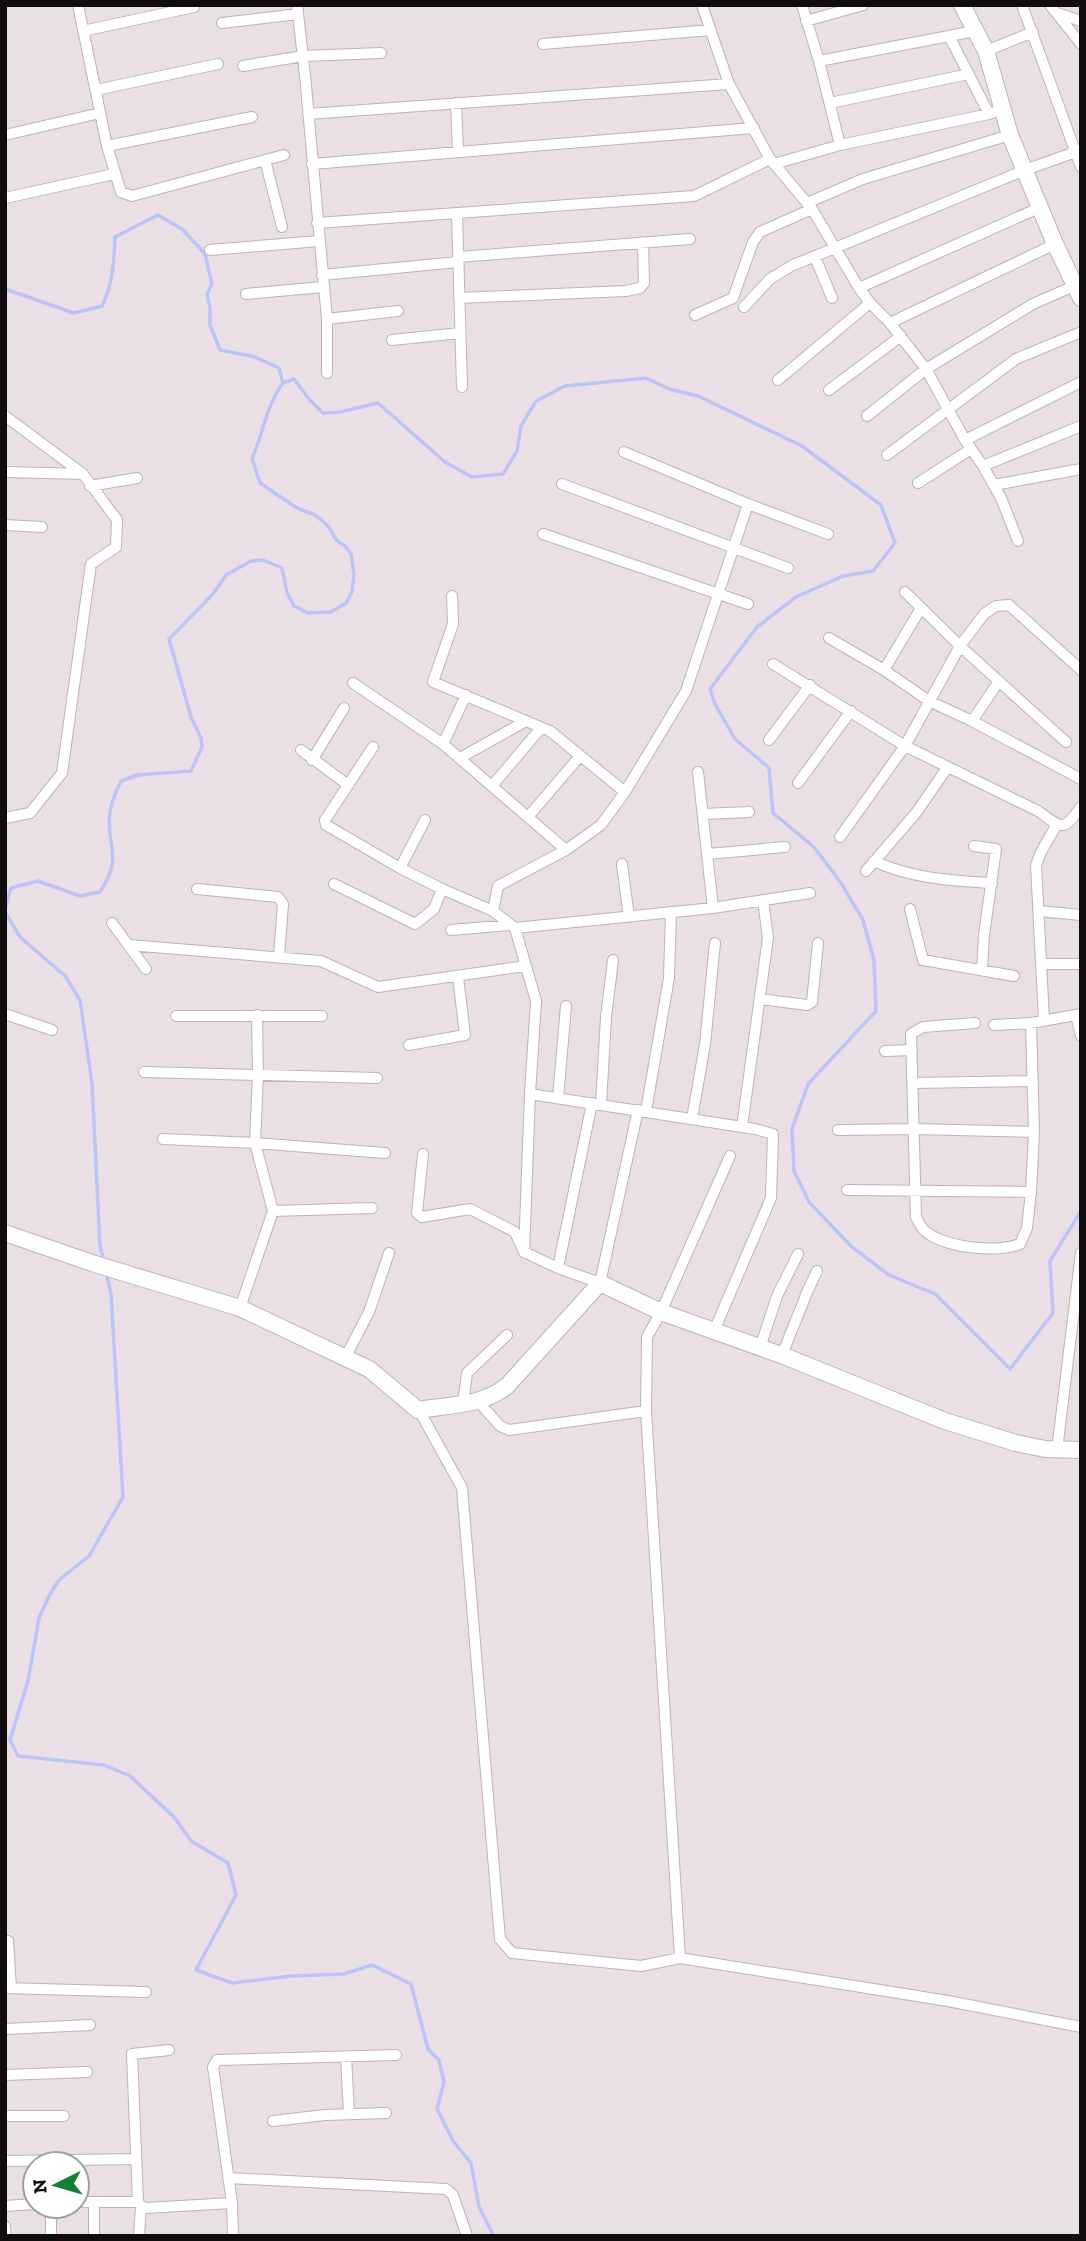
<svg xmlns="http://www.w3.org/2000/svg" width="1086" height="2241" font-family="'Zilla Slab',serif">
<style>
.lines{fill:none;stroke-linecap:round;stroke-linejoin:round}
.stream{stroke:#bbc4f6;stroke-width:3.5}
.street-casing{stroke:#beb2b8;stroke-width:12}
.secondary-casing{stroke:#beb2b8;stroke-width:18}
.street{stroke:#fff;stroke-width:10}
.secondary{stroke:#fff;stroke-width:16}
</style>
<rect width="100%" height="100%" fill="#ebdfe6"/>
<g class="lines">
<path class="stream" d="M 5,289 L 74,313 L 102,306 C 113,284 114,262 115,237 L 158,215 L 182,229 L 205,254 L 212,284 L 207,294 L 210,308 L 210,325 L 220,350 L 255,357 L 279,368 L 283,383 C 266,406 263,434 252,459 L 260,483 L 297,508 L 315,515 L 328,526 L 337,541 L 345,546 L 351,554 L 354,574 L 352,592 L 346,603 L 331,612 L 308,613 L 294,606 L 287,593 L 282,568 L 263,560 L 251,561 L 226,575 L 213,594 L 169,639 L 191,717 L 201,738 L 202,747 L 191,771 L 138,775 L 121,781 C 117,790 111,801 110,812 C 105,847 125,854 100,892 L 80,896 L 38,881 L 11,888 L 5,909
M 283,383 L 294,379 L 309,399 L 323,413 L 340,412 L 378,403 L 445,462 L 472,477 L 503,474 L 517,451 L 521,426 L 536,401 L 565,386 L 646,378 L 669,389 L 698,396 L 802,446 L 881,505 L 895,543 L 873,571 L 843,576 L 796,597 L 757,627 L 710,689 L 715,704 L 735,739 L 769,768 L 773,813 L 814,847 L 841,883 L 863,920 L 874,960 L 876,1011 L 808,1084 L 792,1129 L 794,1171 L 809,1202 L 852,1247 L 889,1275 L 935,1294 L 1010,1369 L 1053,1313 L 1050,1261 L 1081,1211
M 5,912 L 20,937 L 65,976 L 80,1000 L 92,1083 L 100,1246 L 104,1262
M 106,1272 L 111,1294 L 123,1497 L 89,1556 L 59,1580 L 50,1594 L 39,1618 L 28,1681 L 10,1740 L 18,1756 L 104,1765 L 130,1776 L 174,1817 L 191,1841 L 228,1863 L 236,1895 L 196,1970 L 232,1983 L 291,1976 L 344,1974 L 372,1965 L 411,1984 L 428,2049 L 439,2060 L 444,2082 L 437,2109 L 453,2141 L 471,2163 L 479,2207 L 494,2236"/>
<defs>
<path id="street" d="M 78,5 L 107,146 L 121,192 L 132,196 L 284,155
M 297,5 L 305,75 L 327,319 L 327,373
M 702,5 L 729,84 L 770,159 L 812,209 L 859,288 L 870,303 L 890,323 L 926,369 L 965,440 L 983,466 L 1001,498 L 1018,541
M 802,5 L 819,61 L 840,145
M 1022,5 L 1081,167
M 1050,5 L 1081,44
M 1057,13 L 1081,21
M 806,21 L 863,5
M 222,23 L 298,14
M 83,31 L 194,7
M 949,36 L 989,114
M 543,44 L 711,30
M 986,51 L 1033,32
M 819,61 L 975,31
M 243,66 L 303,56 L 381,53
M 96,90 L 218,64
M 456,103 L 458,152
M 830,103 L 969,74
M 308,114 L 729,84
M 5,135 L 100,113
M 107,146 L 252,117
M 265,160 L 282,227
M 312,164 L 754,128
M 774,164 L 840,145 L 989,114 L 1003,109
M 5,198 L 114,174
M 807,203 L 863,179 L 1010,135
M 457,213 L 462,387
M 317,223 L 694,196 L 770,159
M 210,250 L 319,241
M 458,257 L 690,239
M 815,257 L 832,298
M 322,275 L 458,262
M 859,288 L 1041,207
M 246,294 L 323,287
M 459,298 L 626,291 L 640,288 L 644,283 L 643,242
M 744,307 L 770,279 L 791,266 L 1025,170 L 1081,150
M 695,315 L 733,298 L 753,242 L 760,232 L 812,209
M 327,319 L 398,311
M 890,323 L 1055,244
M 392,340 L 460,333
M 778,380 L 870,303
M 829,390 L 901,336
M 5,416 L 83,474 L 117,520 L 116,547 L 91,564 L 62,773 L 30,813 L 5,818
M 867,416 L 926,369 L 1033,304 L 1076,285
M 965,440 L 1081,382
M 624,452 L 748,504 L 828,534
M 887,455 L 1016,359 L 1081,332
M 983,466 L 1081,426
M 5,472 L 83,474
M 918,483 L 971,449
M 562,484 L 788,568
M 994,485 L 1081,469
M 90,486 L 137,478
M 5,525 L 42,527
M 543,534 L 748,604
M 905,592 L 960,646 L 1066,742
M 452,596 L 453,624 L 433,682 L 550,731 L 625,792
M 829,638 L 884,670 L 929,701 L 972,721 L 1081,779
M 773,664 L 905,746 L 1038,811 C 1062,828 1062,833 1081,807
M 884,670 L 921,608
M 353,683 L 443,744 L 566,850
M 972,721 L 999,681
M 769,740 L 810,685
M 443,744 L 466,695
M 373,747 L 325,820 L 326,825 L 400,868 L 442,889 L 493,911 L 515,928 L 536,1001 L 530,1094 L 524,1252
M 301,750 L 348,785
M 460,758 L 526,721
M 312,760 L 344,708
M 698,772 L 713,908
M 798,783 L 851,711
M 492,786 L 541,728
M 703,814 L 749,812
M 528,817 L 580,756
M 840,837 L 905,746 L 960,646 L 984,614 L 996,606 L 1009,605 L 1081,670
M 974,846 L 996,849 L 984,935 L 982,970
M 708,854 L 785,847
M 874,861 C 910,878 952,881 992,883
M 622,864 L 629,917
M 400,868 L 425,820
M 866,871 L 916,813 L 947,768
M 334,884 L 415,924 L 434,909 L 442,889
M 197,889 L 278,897 L 283,904 L 279,957
M 910,909 L 923,960 L 1014,976
M 493,911 L 498,886 L 566,850 L 601,825 L 625,792 L 686,691 L 748,504
M 1039,911 L 1081,915
M 112,923 L 146,969
M 515,928 L 713,908 L 810,893
M 451,930 L 511,925
M 129,945 L 321,961 L 378,987 L 526,966
M 1041,964 L 1081,964
M 760,999 L 807,1005 L 812,1002 L 818,943
M 5,1014 L 52,1030
M 1076,1015 L 1081,1036
M 176,1016 L 322,1016
M 1044,1020 L 1036,865 L 1041,852 L 1057,824
M 975,1023 L 923,1027 L 911,1034 L 916,1217 C 919,1222 921,1228 925,1231 C 946,1248 995,1253 1020,1244 L 1027,1228 L 1031,1192
M 994,1025 L 1031,1023 L 1081,1014
M 409,1045 L 465,1035 L 458,977
M 885,1051 L 912,1050
M 144,1072 L 377,1078
M 913,1083 L 1033,1081
M 530,1094 L 755,1129 L 773,1134 L 771,1198 L 714,1331
M 558,1098 L 566,1006
M 601,1104 L 606,1017 L 613,960
M 646,1111 L 669,978 L 671,912
M 692,1119 L 705,1044 L 715,943
M 742,1127 L 768,938 L 763,900
M 838,1130 L 914,1129 L 1034,1132
M 163,1139 L 255,1143 L 385,1153
M 423,1154 L 417,1213 L 422,1217 L 470,1209 L 515,1232 L 524,1252 L 558,1268 L 600,1283 L 638,1110
M 730,1156 L 661,1312 L 647,1337 L 646,1411 L 680,1958 L 948,2001 L 1081,2027
M 847,1190 L 1031,1192 L 1034,1132 L 1031,1023
M 273,1211 L 372,1208
M 558,1268 L 592,1103
M 240,1308 L 273,1211 L 255,1143 L 258,1075 L 257,1015
M 760,1348 L 777,1296 L 798,1254
M 782,1355 L 808,1290 L 817,1271
M 345,1358 L 369,1312 L 389,1253
M 478,1401 L 500,1426 L 509,1430 L 646,1411
M 463,1404 L 467,1373 L 507,1335
M 419,1410 L 462,1488 L 500,1939 L 512,1953 L 641,1966 L 680,1958
M 1057,1450 L 1081,1253
M 8,1941 L 11,1988
M 5,1988 L 146,1992
M 5,2029 L 90,2025
M 346,2056 L 349,2114
M 5,2075 L 87,2072
M 5,2116 L 64,2116
M 273,2121 L 325,2115 L 386,2113
M 5,2161 L 136,2159
M 228,2178 L 446,2189 L 453,2195 L 467,2236
M 77,2202 L 138,2202 L 141,2206 L 146,2208 L 232,2203
M 138,2202 L 132,2054 L 169,2050
M 5,2206 L 35,2204
M 51,2206 L 51,2236
M 5,2226 L 6,2236
M 94,2236 L 94,2202
M 139,2236 L 141,2206
M 233,2236 L 232,2203 L 213,2067 L 217,2060 L 396,2055"/>
<path id="secondary" d="M 962,5 L 986,51 L 1010,135 L 1055,244 L 1081,298
M 5,1233 L 95,1264 L 240,1308 L 369,1369 L 418,1410 C 449,1405 482,1406 507,1386 L 600,1283 L 661,1312 L 784,1356 L 945,1421 L 1016,1443 L 1045,1449 L 1081,1450"/>
</defs>
<use href="#street" class="street-casing"/>
<use href="#secondary" class="secondary-casing"/>
<use href="#street" class="street"/>
<use href="#secondary" class="secondary"/>
</g>
<rect width="1086" height="2241" fill="none" stroke="#110d0f" stroke-width="14"/>
<g transform="translate(56 2185) rotate(265)"><circle r="33" fill="#ffffff" stroke="#a09e9f" stroke-width="2"/>
<path d="M0-5L12 26L0 18L-12 26Z" fill="#138036"/>
<text y="-10" font-size="19" font-weight="bold" text-anchor="middle" fill="#110d0f">N</text>
</g>
</svg>
